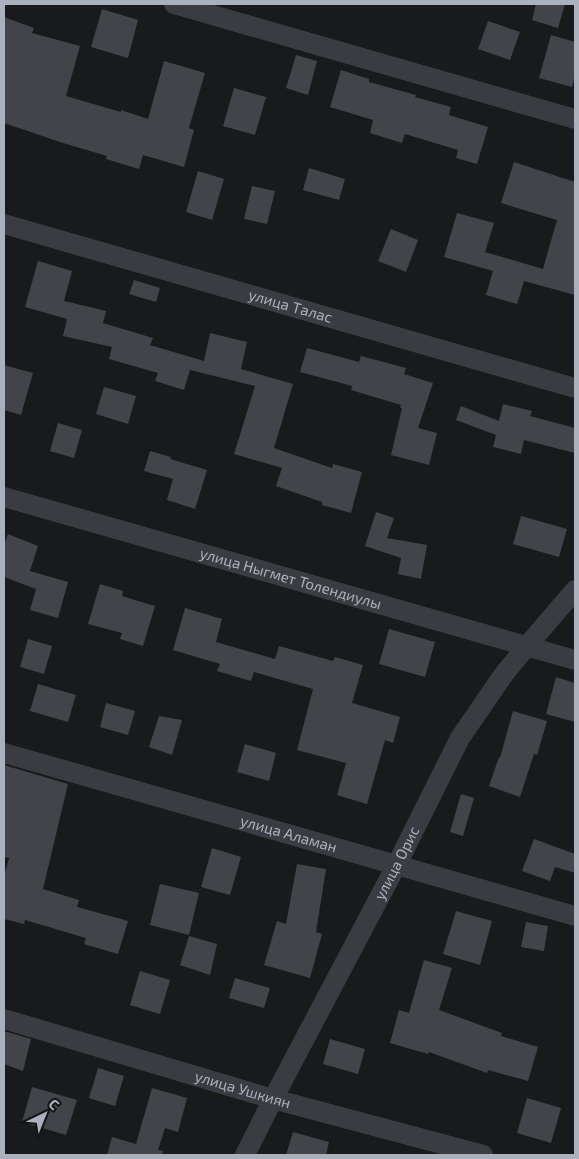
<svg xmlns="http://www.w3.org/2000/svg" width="579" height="1159" font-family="'Exo 2',sans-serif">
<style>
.building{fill:#434449}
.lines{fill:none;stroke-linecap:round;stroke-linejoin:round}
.minor{stroke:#3a3c41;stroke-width:20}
.labels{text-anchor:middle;stroke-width:4.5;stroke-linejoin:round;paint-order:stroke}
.street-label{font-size:15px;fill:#abb1bc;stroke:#141417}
</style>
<rect width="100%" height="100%" fill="#191a1c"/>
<path class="building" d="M 536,4 L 565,4 L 558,28 L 532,20 Z
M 102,9 L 138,20 L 128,58 L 91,47 Z
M 4,17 L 34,28 L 32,33 L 80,46 L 66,96 L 121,112 L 121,110 L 148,119 L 164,61 L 205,73 L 189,128 L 194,130 L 184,167 L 143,155 L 139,169 L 106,159 L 107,156 L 63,143 L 4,123 Z
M 488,21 L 520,32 L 510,60 L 478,49 Z
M 551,35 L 575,42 L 575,75 L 572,87 L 539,78 Z
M 296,55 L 317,61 L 308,95 L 286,88 Z
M 341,70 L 369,79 L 369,82 L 416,95 L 415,97 L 451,107 L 449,115 L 488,127 L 477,164 L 456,158 L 458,150 L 405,134 L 402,143 L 370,133 L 373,120 L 330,107 Z
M 234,88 L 266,97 L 255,135 L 223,126 Z
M 514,162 L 575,182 L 575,295 L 524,281 L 517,304 L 486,295 L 493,271 L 444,257 L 457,213 L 494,223 L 485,252 L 543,269 L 557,220 L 501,203 Z
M 309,168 L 345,179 L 339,200 L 303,190 Z
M 198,171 L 224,179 L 212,220 L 186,212 Z
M 252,186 L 275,191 L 267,224 L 244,219 Z
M 391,229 L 418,240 L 406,272 L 378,261 Z
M 38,261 L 72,271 L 64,301 L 106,311 L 103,323 L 153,338 L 150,345 L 204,361 L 210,333 L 247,342 L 241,369 L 293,384 L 274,448 L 332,468 L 333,464 L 362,472 L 351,513 L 322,505 L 322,502 L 276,486 L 282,468 L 234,454 L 255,386 L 190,370 L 184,390 L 155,381 L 158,373 L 109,359 L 112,347 L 63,336 L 67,319 L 25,307 Z
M 134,280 L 160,288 L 156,302 L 129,294 Z
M 307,348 L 359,362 L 361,356 L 406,368 L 404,374 L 433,383 L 418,428 L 437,433 L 429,465 L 391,455 L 402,408 L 400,408 L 401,405 L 351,390 L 352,386 L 300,372 Z
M 4,365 L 33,373 L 21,415 L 4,410 Z
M 104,387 L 136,396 L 128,424 L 96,414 Z
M 503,404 L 532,411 L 530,416 L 575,428 L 575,453 L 524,440 L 521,454 L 493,447 L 496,435 L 456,420 L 461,406 L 499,421 Z
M 58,423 L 82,430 L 74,458 L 50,451 Z
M 150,451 L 171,457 L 170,459 L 207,470 L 195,509 L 167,500 L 173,479 L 144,471 Z
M 376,512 L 394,518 L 387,538 L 427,545 L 421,579 L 398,574 L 401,558 L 365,546 Z
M 521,516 L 567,529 L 559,557 L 513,544 Z
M 8,534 L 38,546 L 30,571 L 68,582 L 58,618 L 30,610 L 36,589 L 4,577 L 4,545 Z
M 100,584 L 123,591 L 122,596 L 155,606 L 143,646 L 120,639 L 122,633 L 88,624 Z
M 185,608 L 222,619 L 216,642 L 275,659 L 279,646 L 333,661 L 335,657 L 363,665 L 352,703 L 400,717 L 393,743 L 385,740 L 367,804 L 337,795 L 346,763 L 297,750 L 313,689 L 254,672 L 251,681 L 217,671 L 220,664 L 173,650 Z
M 389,629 L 435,642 L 425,677 L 379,664 Z
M 28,639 L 52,646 L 44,674 L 20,667 Z
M 556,677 L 575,683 L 575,722 L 546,714 Z
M 38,684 L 76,695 L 68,722 L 30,711 Z
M 106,703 L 135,711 L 128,735 L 100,727 Z
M 513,711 L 547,721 L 537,755 L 534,754 L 520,797 L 489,786 L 499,757 L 500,758 Z
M 159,716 L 182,720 L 172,755 L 149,747 Z
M 245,744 L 276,753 L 269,781 L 237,772 Z
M 4,765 L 68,784 L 43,889 L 79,900 L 77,907 L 128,921 L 118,954 L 84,944 L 86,938 L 25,920 L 24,924 L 4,919 L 4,876 L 9,858 L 4,857 Z
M 461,794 L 474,798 L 463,836 L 450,832 Z
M 534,839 L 575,854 L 575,873 L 555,867 L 550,881 L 522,871 Z
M 212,848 L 241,857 L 230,895 L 201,887 Z
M 297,864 L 326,869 L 316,932 L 322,934 L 310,978 L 264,965 L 277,921 L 286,924 Z
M 160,884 L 199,893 L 189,935 L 150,925 Z
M 456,911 L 492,921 L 480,965 L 443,954 Z
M 526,922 L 548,926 L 544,951 L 521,947 Z
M 189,936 L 217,944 L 210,975 L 180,965 Z
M 424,960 L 452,968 L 439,1010 L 502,1033 L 501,1036 L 538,1047 L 528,1081 L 488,1070 L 487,1073 L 429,1052 L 428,1054 L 390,1043 L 399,1010 L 409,1013 Z
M 140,971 L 170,980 L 160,1014 L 130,1005 Z
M 235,978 L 270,988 L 264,1008 L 229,998 Z
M 4,1031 L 31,1039 L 23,1071 L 4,1064 Z
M 330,1039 L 365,1049 L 358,1074 L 323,1064 Z
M 98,1068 L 124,1076 L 115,1106 L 89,1098 Z
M 32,1087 L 77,1100 L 66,1135 L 22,1122 Z
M 152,1088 L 187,1098 L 178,1132 L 165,1128 L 158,1150 L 163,1151 L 162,1155 L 107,1155 L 112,1137 L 136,1144 Z
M 527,1098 L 561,1108 L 551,1143 L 517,1133 Z
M 293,1132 L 329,1142 L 326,1155 L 286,1155 Z"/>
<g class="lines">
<g class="minor">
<path d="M 174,4 L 575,119"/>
<path id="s1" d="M 4,224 L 575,388"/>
<path id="s2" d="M 4,497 L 575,660"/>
<path id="s3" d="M 4,753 L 575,916"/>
<path id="s4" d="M 4,1019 L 273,1099 L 483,1155"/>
<path id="s5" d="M 245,1155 L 273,1099 L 397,864 L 460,738 L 504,674 L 527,646 L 575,590"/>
</g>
</g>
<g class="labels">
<g class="street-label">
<text dy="5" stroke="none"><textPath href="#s1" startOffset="298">улица Талас</textPath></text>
<text dy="5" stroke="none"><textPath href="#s2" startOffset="298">улица Ныгмет Толендиулы</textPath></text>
<text dy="5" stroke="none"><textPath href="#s3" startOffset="296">улица Аламан</textPath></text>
<text dy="5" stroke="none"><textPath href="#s5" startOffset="329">улица Орис</textPath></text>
<text dy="5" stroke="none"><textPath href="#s4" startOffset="249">улица Ушкиян</textPath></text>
</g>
</g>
<rect width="579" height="1159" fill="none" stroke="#abb1bc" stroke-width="10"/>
<g transform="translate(45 1114) rotate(43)" stroke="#141417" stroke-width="4" paint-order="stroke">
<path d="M0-4L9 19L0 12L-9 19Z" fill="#abb1bc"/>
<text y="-8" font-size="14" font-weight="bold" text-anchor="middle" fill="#abb1bc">С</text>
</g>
</svg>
